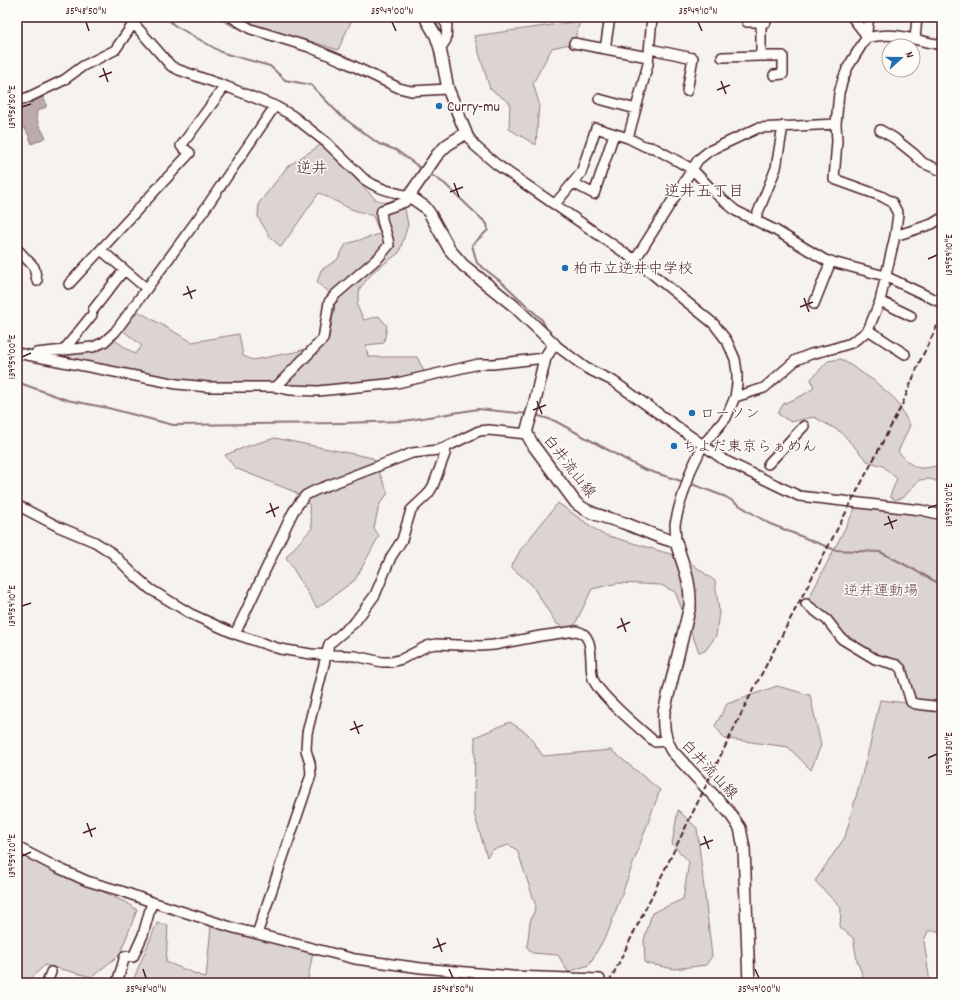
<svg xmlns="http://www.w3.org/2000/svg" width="959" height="1000" font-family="Dekko,'Klee One',sans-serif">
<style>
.green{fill:#dcd4d2;stroke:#937a7e}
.water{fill:#bbabac;stroke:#8e7378}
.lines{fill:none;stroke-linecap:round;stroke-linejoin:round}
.stream{stroke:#8e7378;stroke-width:2}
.minor-casing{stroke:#4a1f2b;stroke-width:12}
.major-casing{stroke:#4a1f2b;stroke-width:14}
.minor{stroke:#fdfcf7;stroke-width:9}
.major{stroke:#fdfcf7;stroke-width:11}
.rail{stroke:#4a1f2b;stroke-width:2;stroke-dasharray:6 3;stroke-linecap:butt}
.ticks{fill:none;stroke:#4a1f2b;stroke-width:1.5}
.poi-dot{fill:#1f6fb2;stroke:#fdfcf7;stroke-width:1.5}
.labels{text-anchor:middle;stroke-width:3;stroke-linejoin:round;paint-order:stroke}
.poi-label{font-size:15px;fill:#4a1f2b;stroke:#fdfcf7;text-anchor:start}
.street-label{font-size:15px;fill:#4a1f2b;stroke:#fdfcf7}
.park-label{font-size:15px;fill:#6e4c55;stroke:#fdfcf7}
.neighbourhood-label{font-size:16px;fill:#4a1f2b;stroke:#fdfcf7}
.neatline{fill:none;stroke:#4a1f2b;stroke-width:1.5}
.ticks-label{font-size:10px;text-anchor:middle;fill:#4a1f2b}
</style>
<rect width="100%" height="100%" fill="#f6f3ef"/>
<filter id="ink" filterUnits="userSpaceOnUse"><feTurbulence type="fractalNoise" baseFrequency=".025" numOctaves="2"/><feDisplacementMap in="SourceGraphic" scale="8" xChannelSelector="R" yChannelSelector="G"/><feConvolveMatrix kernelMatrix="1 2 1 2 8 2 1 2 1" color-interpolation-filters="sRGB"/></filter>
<g filter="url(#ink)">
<path class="green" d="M 216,17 L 353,17 L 338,50 L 310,41 L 234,27 Z
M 580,21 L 574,43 L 552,48 L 533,83 L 539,103 L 536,145 L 509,129 L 510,103 L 490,89 L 474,36 Z
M 322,144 L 375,199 L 405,209 L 408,225 L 399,253 L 374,271 L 360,288 L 357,306 L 364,320 L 379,316 L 387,326 L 384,343 L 366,345 L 368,357 L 417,357 L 425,373 L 364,383 L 309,388 L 272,382 L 223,384 L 191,381 L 60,359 L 43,354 L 113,339 L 135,354 L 142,346 L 121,329 L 136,310 L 192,342 L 239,334 L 243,356 L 253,360 L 295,352 L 328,342 L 335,307 L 328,291 L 317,283 L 321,270 L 337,260 L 346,244 L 380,234 L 373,216 L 351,209 L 319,193 L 281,247 L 270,237 L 258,217 L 259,203 L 288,166 Z
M 841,359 L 873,380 L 895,399 L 910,425 L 898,452 C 916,469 915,471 940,465 L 942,463 L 942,484 L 931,479 L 919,480 L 904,497 L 895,500 L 890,496 L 897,479 L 883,466 L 867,461 L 841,432 L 814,417 L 791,422 L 778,414 L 783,404 L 803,395 L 814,388 L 811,379 L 828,361 Z
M 275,438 L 373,458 L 388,493 L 379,505 L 374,528 L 379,536 L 355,580 L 317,608 L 286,557 L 312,528 L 309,504 L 295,492 L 235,468 L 225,455 L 248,446 Z
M 558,503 L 602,534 L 684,558 L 715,581 L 719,611 L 716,636 L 705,651 L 699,652 L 675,592 L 661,585 L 618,583 L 592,589 L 571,633 L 556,623 L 531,584 L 511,567 L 521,549 Z
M 858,503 L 942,515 L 942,931 L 928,931 L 924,941 L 930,983 L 865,983 L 857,960 L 853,938 L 840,927 L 841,908 L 815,881 L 845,837 L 870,745 L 880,700 L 916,704 L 897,665 L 842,639 L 806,604 Z
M 777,686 L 810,695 L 821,745 L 811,770 L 788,747 L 736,740 L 725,739 L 715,726 L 727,704 Z
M 510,722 L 528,734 L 543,756 L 611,750 L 660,790 L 608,932 L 589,965 L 568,972 L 558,955 L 532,953 L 527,947 L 530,922 L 536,906 L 517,850 L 509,845 L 492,850 L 487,857 L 474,813 L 475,737 Z
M 678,810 L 697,828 L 712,956 L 706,965 L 674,969 L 645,963 L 644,940 L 652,913 L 683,899 L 689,862 L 672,844 Z
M 17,851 L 129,904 L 137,910 L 120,954 L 92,977 L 45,965 L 26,983 L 17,983 Z
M 157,923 L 168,925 L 166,962 L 206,978 L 211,926 L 313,952 L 307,983 L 132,983 Z"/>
<path class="water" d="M 43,97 L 46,103 L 46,107 L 37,111 C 35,120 41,129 46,137 L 32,144 C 28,135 27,127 17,123 L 17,108 Z"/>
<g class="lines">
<path class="stream" d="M 166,17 L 174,25 L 223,53 L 270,66 L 285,80 L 311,85 L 341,116 L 379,144 L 396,150 L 422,169
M 429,173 L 445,184 L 487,224 L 488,230 L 472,245 L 477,263 L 504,284 L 542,320 L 548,332
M 17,382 L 67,400 L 108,408 L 173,425 L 343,423 L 404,421 L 478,409 L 528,414
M 543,389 L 548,376 L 548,368
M 536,415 L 555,421 L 643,469 L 684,482
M 689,483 L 726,497 L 768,523 L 835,550 L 880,552 L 898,561 L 942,585"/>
<defs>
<path id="minor" d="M 128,17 L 171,66 L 179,70 L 225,86 L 275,106 L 293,116 L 327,143 L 364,179 C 378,189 392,192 409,196 L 405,202 L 382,210 C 379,220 388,233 389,245 L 379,257 L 336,294 L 329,302 L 323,339 L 276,387
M 231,17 L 251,29 L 309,47 L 343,61 L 399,88 L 411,91 L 448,89
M 748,17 L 747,22 L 766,22 L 766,17
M 852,17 L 866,35
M 761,22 L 761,56 L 783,56 L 783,74 L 774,75
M 866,38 C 896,30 914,41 942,45
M 915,39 L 917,17
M 574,43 L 648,57
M 440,49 L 446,40 L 447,25 L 441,17
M 605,49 L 610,17
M 650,49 L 693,58 L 687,91
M 722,57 L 761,56
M 599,99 L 636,109
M 17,101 L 29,97 L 64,80 L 83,66 L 115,50 L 138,17
M 880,130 L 894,138 L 914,154 L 923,163 L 942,171
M 466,133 L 475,146 L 496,164 L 635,260 L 714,324 L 727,341 L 735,359 L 737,372 L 737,384 L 735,397 L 726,418 L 703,445 L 691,470 L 679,507 L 675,524 L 676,542
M 628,138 L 648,64 L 652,17
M 573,183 L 594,194 L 614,134
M 555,204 L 581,173 L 596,128 L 628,138 L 644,146 L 654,148 L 692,169 L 716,194 L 736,211 L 775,230 L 825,260 L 885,276 L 942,303
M 755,220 L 776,168 L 783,126
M 895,236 L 932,224 L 942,218
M 17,249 L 34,267 L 37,281
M 101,250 L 146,288
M 635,260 L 698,160 L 709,151 L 758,128 L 836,124
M 69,284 L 190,153 L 181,146 L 225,86
M 880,301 L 911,316
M 814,304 L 831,261
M 93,310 L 124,270
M 868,330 L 905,354
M 554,344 L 586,368 L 613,381 L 724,460 L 799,496 L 921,510 L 942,515
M 63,351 L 92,315
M 17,353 L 177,384 L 208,387 L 276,387 L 291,390 L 318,391 L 397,383 L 479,364 L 493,364 L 545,358
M 36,353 L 93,347 L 104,342 L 115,332 L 205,209 L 275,106
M 735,397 L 764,388 L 796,360 L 811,354 L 835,348 L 851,343 L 861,336 L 868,330 L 880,301 L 895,236 L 898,214 L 892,202 L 881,196 L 834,179 L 837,141 L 836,124 L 839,93 L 843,79 L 848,67 L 866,38 L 869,17
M 768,464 L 804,426
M 17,505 L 59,527 L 95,542 L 112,553 L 133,574 L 150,589 L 191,614 L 235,634 L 280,649 L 311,654 L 355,656 L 382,662 L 391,662 L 402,659 L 427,646 L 436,644 L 480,646 L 494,645 L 540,636 L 576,631 C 597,634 588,665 593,679 C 599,695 640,729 655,742 L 666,741
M 806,604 L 827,620 L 842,639 L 875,659 L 897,665 L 901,669 L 911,702 L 916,704 L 942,707
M 235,634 L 293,512 L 300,502 L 306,495 L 316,490 L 412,453 L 438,450 L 446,447
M 17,847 L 56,867 L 87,881 L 121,891 L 152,902 L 234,928 L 355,959 L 421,968 L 512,976 L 600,979
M 257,934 L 311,775 L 310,763 L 306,750 L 307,733 L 329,644 L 355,622 L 375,595 L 391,557 L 402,540 L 411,510 L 428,494 L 433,486 L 445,454 L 446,447 L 479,431 L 489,430 L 527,434
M 47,983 L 51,972
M 117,983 L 125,956 L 133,957 L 143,935 L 152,902"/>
<path id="major" d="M 425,17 L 436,36 L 440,48 L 448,89 L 466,133 L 447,145 L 437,155 L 409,196 L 425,207 L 430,214 L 450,250 L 463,265 L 514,306 L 554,344 L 545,358 L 534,406 L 527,429 L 527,434 L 533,445 L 576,503 C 590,515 606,517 624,523 C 641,529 658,538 676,542 C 683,566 691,580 690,606 L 664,712 C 663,727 664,738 672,751 L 729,812 L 740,828 L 744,848 L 749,983"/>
</defs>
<use href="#minor" class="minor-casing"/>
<use href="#major" class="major-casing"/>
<use href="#minor" class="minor"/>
<use href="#major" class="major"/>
<path class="rail" d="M 609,983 L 748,700 L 902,405 L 920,361 L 942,316"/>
</g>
</g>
<path class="ticks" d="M 86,22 L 89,31M 392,22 L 396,31M 698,22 L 702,31M 103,68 L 108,82M 99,77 L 112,72M 721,81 L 726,94M 717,90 L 730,85M 22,107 L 31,104M 454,183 L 459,197M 450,192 L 463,187M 928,259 L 937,255M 187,286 L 192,299M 183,295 L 196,290M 804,298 L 809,312M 800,307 L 813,302M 22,357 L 31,353M 537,401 L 542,414M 533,410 L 546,405M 270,503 L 275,517M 928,508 L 937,505M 266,513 L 279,507M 888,516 L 893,529M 884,525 L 897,520M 22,606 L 31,603M 621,618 L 626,632M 617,628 L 630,622M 354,721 L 359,734M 350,730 L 363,725M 928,758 L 937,754M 87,823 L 92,837M 83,833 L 96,828M 704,836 L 709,849M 700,845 L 713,840M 22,856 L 31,852M 437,938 L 442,952M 433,948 L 446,943M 143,969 L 146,978M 449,969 L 453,978M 755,969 L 759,978"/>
<g class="poi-dot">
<circle cx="439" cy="106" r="4"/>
<circle cx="565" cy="268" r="4"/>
<circle cx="692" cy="413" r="4"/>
<circle cx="674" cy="446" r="4"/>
</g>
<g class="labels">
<g class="poi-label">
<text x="447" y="111">Curry-mu</text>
<text x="573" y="273">柏市立逆井中学校</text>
<text x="700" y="418">ローソン</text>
<text x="682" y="451">ちよだ東京らぁめん</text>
</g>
<g class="street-label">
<text transform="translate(570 466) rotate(52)" y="5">白井流山線</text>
<text transform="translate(710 769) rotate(47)" y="5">白井流山線</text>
</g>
<g class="park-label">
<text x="881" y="595">逆井運動場</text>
</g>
<g class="neighbourhood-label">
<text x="312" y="173">逆井</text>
<text x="704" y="196">逆井五丁目</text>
</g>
</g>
<rect width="959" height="1000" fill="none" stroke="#fdfcf7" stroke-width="44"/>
<g transform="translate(901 58) rotate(69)"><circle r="19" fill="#fdfcf7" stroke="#b5a4a5"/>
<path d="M0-3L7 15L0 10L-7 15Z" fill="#1f6fb2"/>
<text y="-6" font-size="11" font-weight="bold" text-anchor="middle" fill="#4a1f2b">N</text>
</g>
<rect x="22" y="22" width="915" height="956" class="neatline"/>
<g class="ticks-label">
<text x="86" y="14">35°48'50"N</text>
<text x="392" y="14">35°49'00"N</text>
<text x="698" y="14">35°49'10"N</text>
<text transform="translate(11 107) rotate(-90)" y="4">139°58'50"E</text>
<text transform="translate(948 255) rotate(-90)" y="4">139°59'10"E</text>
<text transform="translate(11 357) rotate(-90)" y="4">139°59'00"E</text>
<text transform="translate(948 505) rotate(-90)" y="4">139°59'20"E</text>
<text transform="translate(11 606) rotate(-90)" y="4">139°59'10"E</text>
<text transform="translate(948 754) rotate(-90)" y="4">139°59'30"E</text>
<text transform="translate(11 856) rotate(-90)" y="4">139°59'20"E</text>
<text x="146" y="992">35°48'40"N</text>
<text x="453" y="992">35°48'50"N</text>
<text x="759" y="992">35°49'00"N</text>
</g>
</svg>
